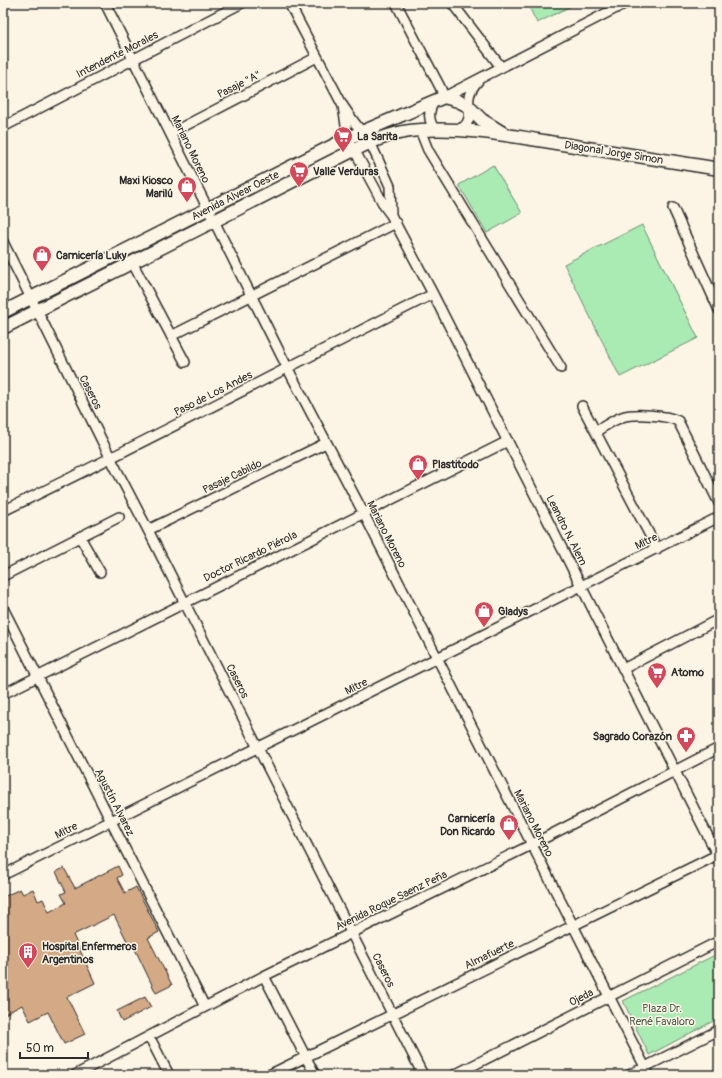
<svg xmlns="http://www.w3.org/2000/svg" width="722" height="1078" font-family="Pangolin,sans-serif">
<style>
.green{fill:#aaebb4;stroke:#6a8b70}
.building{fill:#d4a985;stroke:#2b2b2b}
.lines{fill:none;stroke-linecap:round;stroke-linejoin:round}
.minor-casing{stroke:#2b2b2b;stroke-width:12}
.major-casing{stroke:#2b2b2b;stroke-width:15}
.minor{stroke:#fcf5e5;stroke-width:9}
.major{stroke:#fcf5e5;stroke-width:12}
.labels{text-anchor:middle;stroke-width:3;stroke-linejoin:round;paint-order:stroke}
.street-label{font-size:11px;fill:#2b2b2b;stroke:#fcf5e5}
.poi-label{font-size:11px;font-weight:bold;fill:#2b2b2b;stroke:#fcf5e5;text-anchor:start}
.park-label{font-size:11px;fill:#4b5b4d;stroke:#fcf5e5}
</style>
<rect width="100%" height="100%" fill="#fcf5e5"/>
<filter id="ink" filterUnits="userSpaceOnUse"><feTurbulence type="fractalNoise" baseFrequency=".025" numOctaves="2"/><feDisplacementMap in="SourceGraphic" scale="8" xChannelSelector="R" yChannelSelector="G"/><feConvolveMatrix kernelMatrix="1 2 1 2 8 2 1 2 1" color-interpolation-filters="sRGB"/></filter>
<g filter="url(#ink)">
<path class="green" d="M 527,3 L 577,3 L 537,23 Z
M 493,165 L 522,213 L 487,233 L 459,185 Z
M 642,225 L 698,338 L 620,377 L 564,264 Z
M 719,953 L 719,1018 L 649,1055 L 623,1001 Z"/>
<path class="building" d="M 118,866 L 122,875 L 117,878 L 125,893 L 136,887 L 159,932 L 148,938 L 172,985 L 156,993 L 133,945 L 130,947 L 114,915 L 73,935 L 95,983 L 67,997 L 85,1034 L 64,1044 L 48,1012 L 30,1021 L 22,1005 L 3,1015 L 3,897 L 20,889 L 23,894 L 33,889 L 38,901 L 43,899 L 49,912 L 66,903 L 61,894 L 66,892 L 56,872 L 64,868 L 75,888 Z
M 145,997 L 151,1007 L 122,1022 L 117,1011 Z"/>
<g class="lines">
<defs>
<path id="minor" d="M 105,3 L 287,367 L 364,514 L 649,1075
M 289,3 L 343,106 L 354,122 L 370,142 L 390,186 L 391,215
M 396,3 L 440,87 L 444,97 L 626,3
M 452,3 L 501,67
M 434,101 C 428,112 428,120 435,130
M 343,106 L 348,138 L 385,207 L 391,215 L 433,294 L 719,858
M 3,127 L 242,3
M 420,130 L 428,150 L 561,368
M 460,130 C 462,128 465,126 467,123 C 475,110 460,100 478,81
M 171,133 L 317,57
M 673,208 L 719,310
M 3,242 L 111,459 L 148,530 L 423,1075
M 132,262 L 185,362
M 171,336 L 396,223
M 582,406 L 657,549
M 596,431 C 604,427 613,420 622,417 C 634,413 667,415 678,421 L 719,503
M 3,511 C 148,441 289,366 433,294
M 148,530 L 326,443
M 80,537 L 100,572
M 3,576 L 119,517
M 3,608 L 205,1007
M 623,669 L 719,619
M 3,694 L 508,441
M 3,875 L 719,517
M 264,976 L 315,1075
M 149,1036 L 169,1075
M 75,1075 L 264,976 L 531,845 L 719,748
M 269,1075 L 719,854
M 454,1075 L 719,941
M 629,1075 L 719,1030"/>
<path id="major" d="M 3,312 L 348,138 L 444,97 L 458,101 L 468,106 L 482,120 L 503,133
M 3,328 L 354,150 C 375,140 396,131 420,130 C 466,127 512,136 556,143 C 611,152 665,160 719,169"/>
</defs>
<use href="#minor" class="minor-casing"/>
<use href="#major" class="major-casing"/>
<use href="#minor" class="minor"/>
<use href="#major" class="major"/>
</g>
</g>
<defs>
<symbol id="supermarket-pin" viewBox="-11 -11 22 30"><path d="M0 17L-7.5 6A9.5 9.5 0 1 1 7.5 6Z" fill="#d1495b" stroke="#fcf5e5"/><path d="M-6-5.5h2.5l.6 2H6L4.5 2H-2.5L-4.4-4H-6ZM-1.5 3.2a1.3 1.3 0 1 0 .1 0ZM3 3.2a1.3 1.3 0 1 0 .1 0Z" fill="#fff"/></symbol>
<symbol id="shop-pin" viewBox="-11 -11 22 30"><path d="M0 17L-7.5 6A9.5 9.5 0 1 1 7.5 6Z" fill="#d1495b" stroke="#fcf5e5"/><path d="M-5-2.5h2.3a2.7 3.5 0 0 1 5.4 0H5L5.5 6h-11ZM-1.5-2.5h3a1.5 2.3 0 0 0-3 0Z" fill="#fff"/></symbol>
<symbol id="pharmacy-pin" viewBox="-11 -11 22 30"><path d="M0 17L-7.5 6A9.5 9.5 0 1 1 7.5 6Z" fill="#d1495b" stroke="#fcf5e5"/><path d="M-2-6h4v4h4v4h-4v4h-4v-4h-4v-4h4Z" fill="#fff"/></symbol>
<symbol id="building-pin" viewBox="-11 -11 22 30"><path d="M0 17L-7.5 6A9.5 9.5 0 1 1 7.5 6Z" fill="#d1495b" stroke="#fcf5e5"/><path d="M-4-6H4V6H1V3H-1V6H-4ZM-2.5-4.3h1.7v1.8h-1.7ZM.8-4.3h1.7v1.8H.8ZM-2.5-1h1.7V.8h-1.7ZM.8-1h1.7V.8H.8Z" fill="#fff"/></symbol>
</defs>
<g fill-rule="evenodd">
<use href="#supermarket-pin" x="332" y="125" width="22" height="30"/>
<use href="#supermarket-pin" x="288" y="160" width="22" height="30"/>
<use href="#shop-pin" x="176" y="175" width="22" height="30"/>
<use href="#shop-pin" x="31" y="244" width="22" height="30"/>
<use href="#shop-pin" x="407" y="453" width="22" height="30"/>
<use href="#shop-pin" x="473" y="600" width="22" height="30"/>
<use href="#supermarket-pin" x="646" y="661" width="22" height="30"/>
<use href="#pharmacy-pin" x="675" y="725" width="22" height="30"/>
<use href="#shop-pin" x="498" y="813" width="22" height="30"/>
<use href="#building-pin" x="17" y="941" width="22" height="30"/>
</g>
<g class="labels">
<g class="street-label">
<text transform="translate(117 54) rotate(-27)" y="4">Intendente Morales</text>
<text transform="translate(239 84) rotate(-27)" y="4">Pasaje "A"</text>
<text transform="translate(191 149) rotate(64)" y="4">Mariano Moreno</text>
<text transform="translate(614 152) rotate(9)" y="4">Diagonal Jorge Simon</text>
<text transform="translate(235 195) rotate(-27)" y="4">Avenida Alvear Oeste</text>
<text transform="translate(91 392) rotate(63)" y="4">Caseros</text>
<text transform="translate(213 393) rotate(-27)" y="4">Paso de Los Andes</text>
<text transform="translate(232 476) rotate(-26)" y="4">Pasaje Cabildo</text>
<text transform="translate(567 530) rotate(63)" y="4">Leandro N. Alem</text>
<text transform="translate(387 534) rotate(63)" y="4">Mariano Moreno</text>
<text transform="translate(646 541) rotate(-26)" y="4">Mitre</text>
<text transform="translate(250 556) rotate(-26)" y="4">Doctor Ricardo Piérola</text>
<text transform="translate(238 681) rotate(63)" y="4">Caseros</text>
<text transform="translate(356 686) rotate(-27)" y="4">Mitre</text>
<text transform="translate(115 802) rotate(63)" y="4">Agustín Alvarez</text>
<text transform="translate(534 823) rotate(63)" y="4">Mariano Moreno</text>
<text transform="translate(66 830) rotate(-27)" y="4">Mitre</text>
<text transform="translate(391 900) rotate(-26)" y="4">Avenida Roque Saenz Peña</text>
<text transform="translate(489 954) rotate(-26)" y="4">Almafuerte</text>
<text transform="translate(384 970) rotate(63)" y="4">Caseros</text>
<text transform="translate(581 997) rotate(-27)" y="4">Ojeda</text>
</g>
<g class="poi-label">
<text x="357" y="140">La Sarita</text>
<text x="313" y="175">Valle Verduras</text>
<text x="173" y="184" text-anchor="end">Maxi Kiosco<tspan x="173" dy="13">Marilú</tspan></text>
<text x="56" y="259">Carnicería Luky</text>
<text x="432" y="468">Plastitodo</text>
<text x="498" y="615">Gladys</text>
<text x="671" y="676">Atomo</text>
<text x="672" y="740" text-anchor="end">Sagrado Corazón</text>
<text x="495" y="822" text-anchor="end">Carnicería<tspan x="495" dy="13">Don Ricardo</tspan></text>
<text x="42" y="950">Hospital Enfermeros<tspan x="42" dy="13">Argentinos</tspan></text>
</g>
<g class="park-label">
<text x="662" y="1012">Plaza Dr.<tspan x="662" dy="13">René Favaloro</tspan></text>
</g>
</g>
<rect width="722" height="1078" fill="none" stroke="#fcf5e5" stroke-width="16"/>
<rect x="8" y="8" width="706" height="1062" fill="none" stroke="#2b2b2b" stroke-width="1.5" filter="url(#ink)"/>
<path d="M20 1052v6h68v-6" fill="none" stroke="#2b2b2b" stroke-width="2"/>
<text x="26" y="1052" font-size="12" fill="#2b2b2b" stroke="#fcf5e5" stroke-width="3" paint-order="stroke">50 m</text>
</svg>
